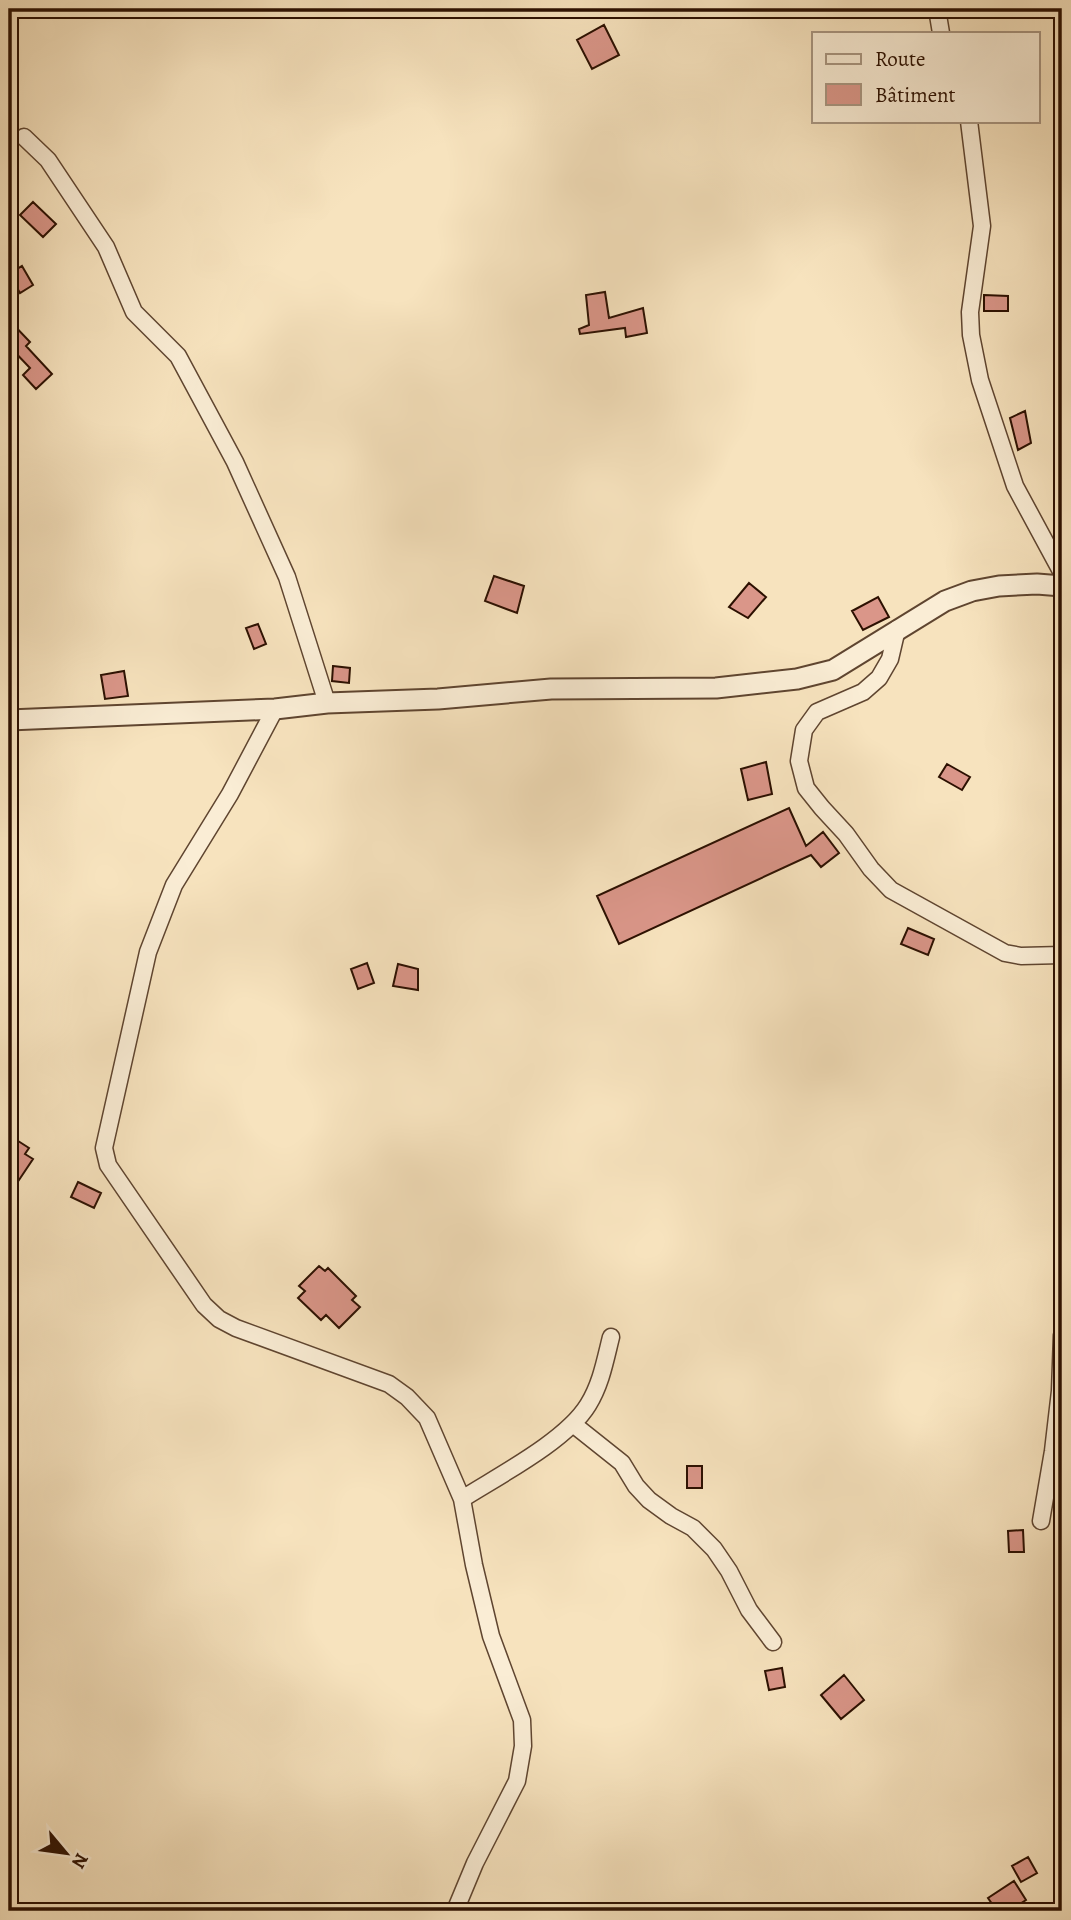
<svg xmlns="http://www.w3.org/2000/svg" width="1071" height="1920" font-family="Alegreya,serif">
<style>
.building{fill:#da9689;stroke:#2c1001;stroke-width:2}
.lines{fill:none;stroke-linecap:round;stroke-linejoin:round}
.minor-casing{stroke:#5f4530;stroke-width:19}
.tertiary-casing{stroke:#5f4530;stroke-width:23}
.minor{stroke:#faedd5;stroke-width:16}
.tertiary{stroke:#faedd5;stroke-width:19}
</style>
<rect width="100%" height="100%" fill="#f7e3be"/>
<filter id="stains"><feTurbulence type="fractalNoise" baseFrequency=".00286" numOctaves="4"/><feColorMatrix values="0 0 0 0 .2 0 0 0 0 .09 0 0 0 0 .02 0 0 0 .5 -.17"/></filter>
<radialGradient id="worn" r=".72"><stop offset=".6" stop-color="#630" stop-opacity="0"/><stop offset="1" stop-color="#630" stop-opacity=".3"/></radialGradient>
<path class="building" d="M 604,25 L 619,55 L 592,69 L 577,40 Z
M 33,202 L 56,224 L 43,237 L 20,215 Z
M 22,266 L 33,285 L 20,293 L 9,274 Z
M 605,292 L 609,318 L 643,308 L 647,333 L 626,337 L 625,328 L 580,334 L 579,329 L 589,325 L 586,295 Z
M 984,295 L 1008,296 L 1008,311 L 984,311 Z
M 9,320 L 30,342 L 26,346 L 52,374 L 36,389 L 23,375 L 30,368 L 9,346 Z
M 1025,411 L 1031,443 L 1018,450 L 1010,418 Z
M 494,576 L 524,586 L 517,613 L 485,601 Z
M 749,583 L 766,597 L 748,618 L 729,607 Z
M 878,597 L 889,617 L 863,630 L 852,611 Z
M 258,624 L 266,644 L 254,649 L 246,628 Z
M 333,666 L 350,668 L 349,683 L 332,681 Z
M 124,671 L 128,696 L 105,699 L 101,675 Z
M 766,762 L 772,794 L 748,800 L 741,769 Z
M 947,764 L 970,777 L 962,790 L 939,777 Z
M 789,808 L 806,846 L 823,832 L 839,853 L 821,867 L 811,855 L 619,944 L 597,896 Z
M 908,928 L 934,939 L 928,955 L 901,944 Z
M 367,963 L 374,983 L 358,989 L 351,969 Z
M 398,964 L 418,969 L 418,990 L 393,986 Z
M 15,1139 L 29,1148 L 25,1154 L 33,1159 L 17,1183 L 9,1178 L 9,1149 Z
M 78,1182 L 101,1193 L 94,1208 L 71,1197 Z
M 319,1266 L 325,1271 L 328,1268 L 356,1296 L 352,1300 L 360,1307 L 339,1328 L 326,1315 L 321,1320 L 298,1298 L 305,1291 L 299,1286 Z
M 687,1466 L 702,1466 L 702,1488 L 687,1488 Z
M 1023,1530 L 1024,1552 L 1009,1552 L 1008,1531 Z
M 782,1668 L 785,1687 L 769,1690 L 765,1671 Z
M 844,1675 L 864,1700 L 841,1719 L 821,1695 Z
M 1028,1857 L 1037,1873 L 1021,1882 L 1012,1866 Z
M 1014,1881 L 1026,1900 L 1009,1911 L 997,1911 L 988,1898 Z"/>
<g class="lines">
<defs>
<path id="minor" d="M 937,9 L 941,33
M 969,121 L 982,226 L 970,312 L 971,335 L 980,380 L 1015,486 L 1062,573
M 24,137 L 48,160 L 106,247 L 134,312 L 178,356 L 235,462 L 287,577 L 327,703
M 897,629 L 890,659 L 879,678 L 863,692 L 817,712 L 804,730 L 799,761 L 806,788 L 822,808 L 846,834 L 871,869 L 891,890 L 1005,953 L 1021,956 L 1062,955
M 275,709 L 230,794 L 174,885 L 148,952 L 104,1148 L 108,1165 L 204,1305 L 219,1319 L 236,1328 L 389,1384 L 407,1397 L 427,1418 L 462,1499 L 474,1565 L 491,1636 L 522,1720 L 523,1746 L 517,1781 L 475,1863 L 455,1911
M 573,1424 L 622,1463 L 636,1486 L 649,1500 L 671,1516 L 693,1528 L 714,1549 L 729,1571 L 749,1610 L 773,1642
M 462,1499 C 498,1476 566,1441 588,1405 C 601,1384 605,1361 611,1337
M 1041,1521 L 1053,1451 L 1060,1391 L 1062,1335"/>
<path id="tertiary" d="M 9,720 L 275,709 L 327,703 L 438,699 L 551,689 L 716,688 L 797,679 L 833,670 L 945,601 L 972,591 L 999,586 L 1037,584 L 1062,586"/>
</defs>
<use href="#minor" class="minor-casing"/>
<use href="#tertiary" class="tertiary-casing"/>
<use href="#minor" class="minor"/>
<use href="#tertiary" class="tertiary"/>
</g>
<rect width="1071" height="1920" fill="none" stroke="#f7e3be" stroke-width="35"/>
<rect x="10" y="10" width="1050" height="1899" fill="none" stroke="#2c1001" stroke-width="3.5"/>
<rect x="18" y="18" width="1036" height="1885" fill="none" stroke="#2c1001" stroke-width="2"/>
<rect x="812" y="32" width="228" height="91" fill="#faedd5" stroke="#a89580" stroke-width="2"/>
<rect x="826" y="54" width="35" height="10" fill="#faedd5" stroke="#a89580" stroke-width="2"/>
<text x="875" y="66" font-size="21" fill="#2c1001">Route</text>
<rect x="826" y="84" width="35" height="21" fill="#da9689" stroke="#a89580" stroke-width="2"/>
<text x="875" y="102" font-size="21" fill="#2c1001">Bâtiment</text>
<g transform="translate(66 1853) rotate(119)" stroke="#faedd5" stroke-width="5" paint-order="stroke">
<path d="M0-5L12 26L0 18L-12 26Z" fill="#2c1001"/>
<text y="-10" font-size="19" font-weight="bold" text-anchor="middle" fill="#2c1001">N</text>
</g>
<rect width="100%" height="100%" filter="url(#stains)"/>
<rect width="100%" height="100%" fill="url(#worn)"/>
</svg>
